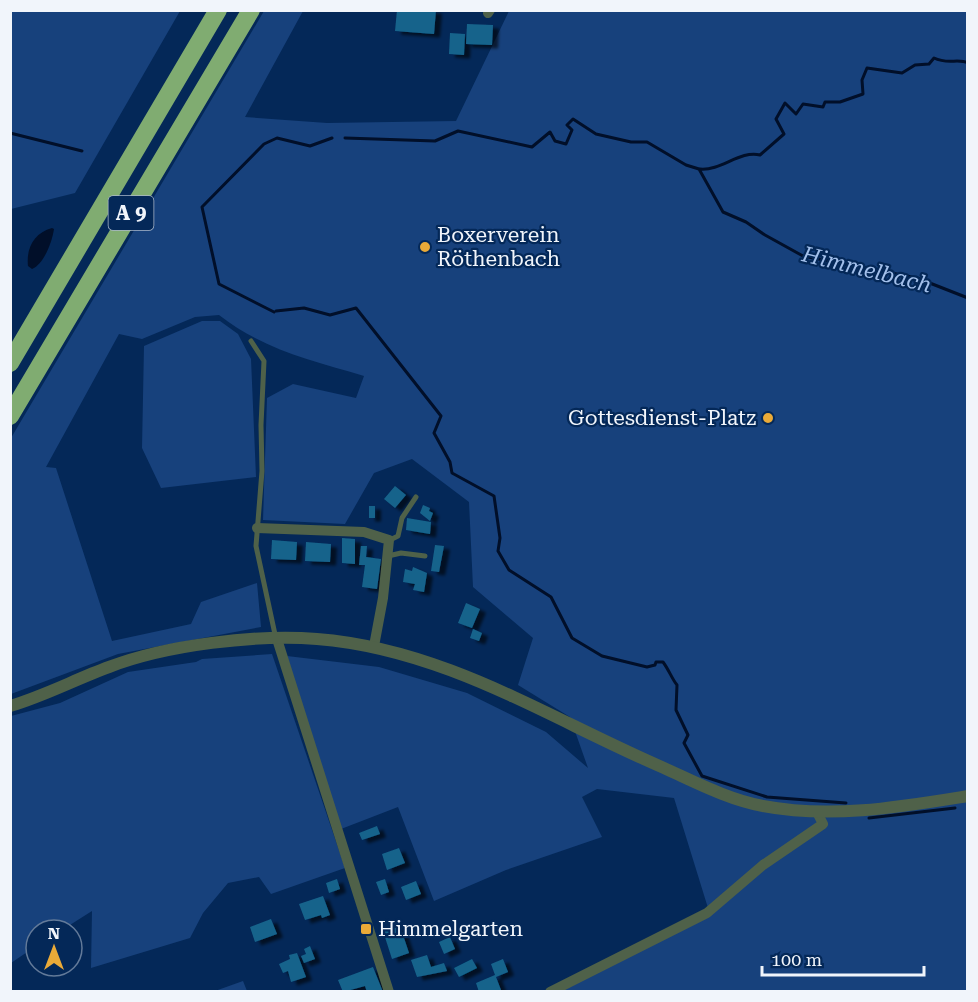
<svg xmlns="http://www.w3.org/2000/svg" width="978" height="1002" font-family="'Roboto Serif',serif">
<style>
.green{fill:#17417c}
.water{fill:#010f29}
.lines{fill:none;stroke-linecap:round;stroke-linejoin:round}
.stream{stroke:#010f29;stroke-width:3}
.building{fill:#16638b;filter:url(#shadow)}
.service{stroke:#4f6149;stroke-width:5}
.minor{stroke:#4f6149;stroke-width:10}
.tertiary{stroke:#4f6149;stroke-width:12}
.motorway{stroke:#80ac71;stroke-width:18}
.poi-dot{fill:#eaaa38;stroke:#042858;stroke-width:2}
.labels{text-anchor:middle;stroke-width:4.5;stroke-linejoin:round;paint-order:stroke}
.shield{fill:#042858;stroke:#aab8ca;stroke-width:1.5}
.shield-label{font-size:20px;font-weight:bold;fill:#f1f5fb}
.poi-label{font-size:21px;fill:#f1f5fb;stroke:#042858;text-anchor:start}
.water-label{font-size:22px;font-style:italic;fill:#a3c0eb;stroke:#042858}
</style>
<defs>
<filter id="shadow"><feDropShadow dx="6" dy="3.5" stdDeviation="1.5" flood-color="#0009"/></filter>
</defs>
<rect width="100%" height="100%" fill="#042858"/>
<path class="green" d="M 10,11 L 180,11 L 75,193 L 11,209 Z
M 264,11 L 303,11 L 245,117 L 327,123 L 456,121 L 509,11 L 967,11 L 967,991 L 560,991 L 708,908 L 674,798 L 597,789 L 582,797 L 602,837 L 506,870 L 434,901 L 398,807 L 341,829 L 287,656 L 379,667 L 467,693 L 546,732 L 588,768 L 570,717 L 518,685 L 533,638 L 473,587 L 469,502 L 412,459 L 374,473 L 345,524 L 263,520 L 267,398 L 293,384 L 356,398 L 364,376 C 310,360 264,350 219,315 L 195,317 L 142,339 L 119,334 L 46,467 L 56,468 L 112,641 L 191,624 L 201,602 L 257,583 L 261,627 L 118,654 L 11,694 L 11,438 Z
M 202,321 L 220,321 L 238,334 L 251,359 L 256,477 L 161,488 L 142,448 L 144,346 Z
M 272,654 L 345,868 L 271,894 L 259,877 L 228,883 L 203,913 L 190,938 L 91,968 L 92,911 L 62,930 L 36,930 L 36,946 L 11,963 L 11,716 L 60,703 L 128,672 L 196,662 L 202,659 Z
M 243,981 L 247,991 L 215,991 Z"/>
<path class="water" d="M 52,228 L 54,229 C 52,242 44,264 32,269 L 28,266 C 26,248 34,233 52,228 Z"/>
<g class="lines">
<path class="stream" d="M 10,133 L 82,151
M 345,138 L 435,141 L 458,131 L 532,147 L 550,132 L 555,141 L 566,144 L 572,130 L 567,125 L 573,119 L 596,134 L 631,142 L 647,142 L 686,165 L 699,169 L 723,212 L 746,222 L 765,235 L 803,256 L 917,278 L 968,298
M 700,169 C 721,171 740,150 760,155 L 784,134 L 776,119 L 785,103 L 796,114 L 803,104 L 823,107 L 825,102 L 840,102 L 863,94 L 862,80 L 867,68 L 902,73 L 915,65 L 929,64 L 934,58 C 948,65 958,58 968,63
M 276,311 L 304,308 L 330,315 L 356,308 L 441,416 L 434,433 L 450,462 L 452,473 L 494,496 L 500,538 L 498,551 L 509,570 L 551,597 L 572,638 L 602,656 L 647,667 L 655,665 L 656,662 L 663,662 C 669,670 672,679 677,685 L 676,710 L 688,735 L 684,743 L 702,776 L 767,797 L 846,803
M 274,312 L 219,284 L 202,207 L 264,144 L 277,138 L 310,146 L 332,138
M 869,818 L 955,808"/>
</g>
<path class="building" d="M 397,10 L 436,10 L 434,34 L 395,31 Z
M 467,24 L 493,25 L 492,45 L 466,44 Z
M 450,33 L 465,34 L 464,55 L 449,54 Z
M 395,486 L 406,495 L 395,508 L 384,499 Z
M 423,505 L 430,508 L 429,511 L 433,513 L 430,521 L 420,513 Z
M 369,506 L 375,506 L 375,518 L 369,518 Z
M 407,518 L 431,522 L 430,534 L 406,530 Z
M 342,538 L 355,539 L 355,564 L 342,563 Z
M 272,540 L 297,542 L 296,560 L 271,559 Z
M 306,542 L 331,544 L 330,562 L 305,561 Z
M 435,545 L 444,546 L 439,572 L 431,571 Z
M 361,546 L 367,546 L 366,557 L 381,559 L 377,589 L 362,587 L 365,565 L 359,565 Z
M 413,567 L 427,573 L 424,592 L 413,590 L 415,584 L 403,582 L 405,569 L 412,571 Z
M 466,603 L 480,609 L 472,628 L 458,623 Z
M 473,629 L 482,633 L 479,641 L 470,638 Z
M 377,826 L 380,834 L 362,840 L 359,833 Z
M 399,848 L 405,863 L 387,870 L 382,854 Z
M 337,879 L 340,889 L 329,893 L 326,883 Z
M 385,879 L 389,892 L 381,895 L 376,882 Z
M 416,881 L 421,894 L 406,900 L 401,887 Z
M 323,896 L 330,915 L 322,918 L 321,915 L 305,920 L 299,904 Z
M 271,919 L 277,934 L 255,942 L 250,927 Z
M 400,926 L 409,953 L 392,959 L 383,931 Z
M 450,937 L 455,949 L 444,954 L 439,942 Z
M 310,946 L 315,959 L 304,963 L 301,956 L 306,954 L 304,949 Z
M 297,953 L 306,977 L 291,982 L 288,971 L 283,973 L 279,964 L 290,959 L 289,955 Z
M 427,955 L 431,967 L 444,963 L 447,971 L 417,977 L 411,960 Z
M 472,959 L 477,968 L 459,977 L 454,968 Z
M 503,959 L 508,972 L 496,977 L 501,990 L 479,992 L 476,983 L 495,975 L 491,964 Z
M 373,967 L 383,992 L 367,992 L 365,986 L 343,992 L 338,980 Z"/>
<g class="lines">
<path class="service" d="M 251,341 L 264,361 L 261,425 L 262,471 L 256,546 L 276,639
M 390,540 L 398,536 L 402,518 L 416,497
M 388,556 L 401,553 L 425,556"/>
<path class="minor" d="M 488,13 L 490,10
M 257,528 L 364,532 L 389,540 L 383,598 L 374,646
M 277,639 L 389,992
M 550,992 L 707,913 L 763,865 L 823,824 L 818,814"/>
<path class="tertiary" d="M 10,706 C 44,696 76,679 109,667 C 166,645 257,634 317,639 C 445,649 550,719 664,768 C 695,782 729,800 763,806 C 831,819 900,807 968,796"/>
<path class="motorway" d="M 10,363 L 218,10
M 10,416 L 251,10"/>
</g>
<g class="poi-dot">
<circle cx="425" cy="247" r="6"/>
<circle cx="768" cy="418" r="6"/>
<rect x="360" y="923" width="12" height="12" rx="3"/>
</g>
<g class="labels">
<rect class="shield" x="108.5" y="196" width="45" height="34" rx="4.5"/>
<g class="shield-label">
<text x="131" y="220">A 9</text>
</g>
<g class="poi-label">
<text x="437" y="242">Boxerverein<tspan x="437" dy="24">Röthenbach</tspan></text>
<text x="756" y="425" text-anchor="end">Gottesdienst-Platz</text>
<text x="378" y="936">Himmelgarten</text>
</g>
<g class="water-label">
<text transform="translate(867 269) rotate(14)" y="8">Himmelbach</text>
</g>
</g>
<rect width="978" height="1002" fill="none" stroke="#f1f5fb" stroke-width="24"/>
<g transform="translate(54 948)"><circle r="28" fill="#042858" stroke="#637a99" stroke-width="1.5"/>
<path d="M0-4.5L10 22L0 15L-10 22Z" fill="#eaaa38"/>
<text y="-9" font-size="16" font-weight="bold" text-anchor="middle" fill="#f1f5fb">N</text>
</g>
<path d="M762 966v9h162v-9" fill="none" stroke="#f1f5fb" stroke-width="3"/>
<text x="771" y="966" font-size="18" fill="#f1f5fb" stroke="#042858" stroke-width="4.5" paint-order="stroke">100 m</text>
</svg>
